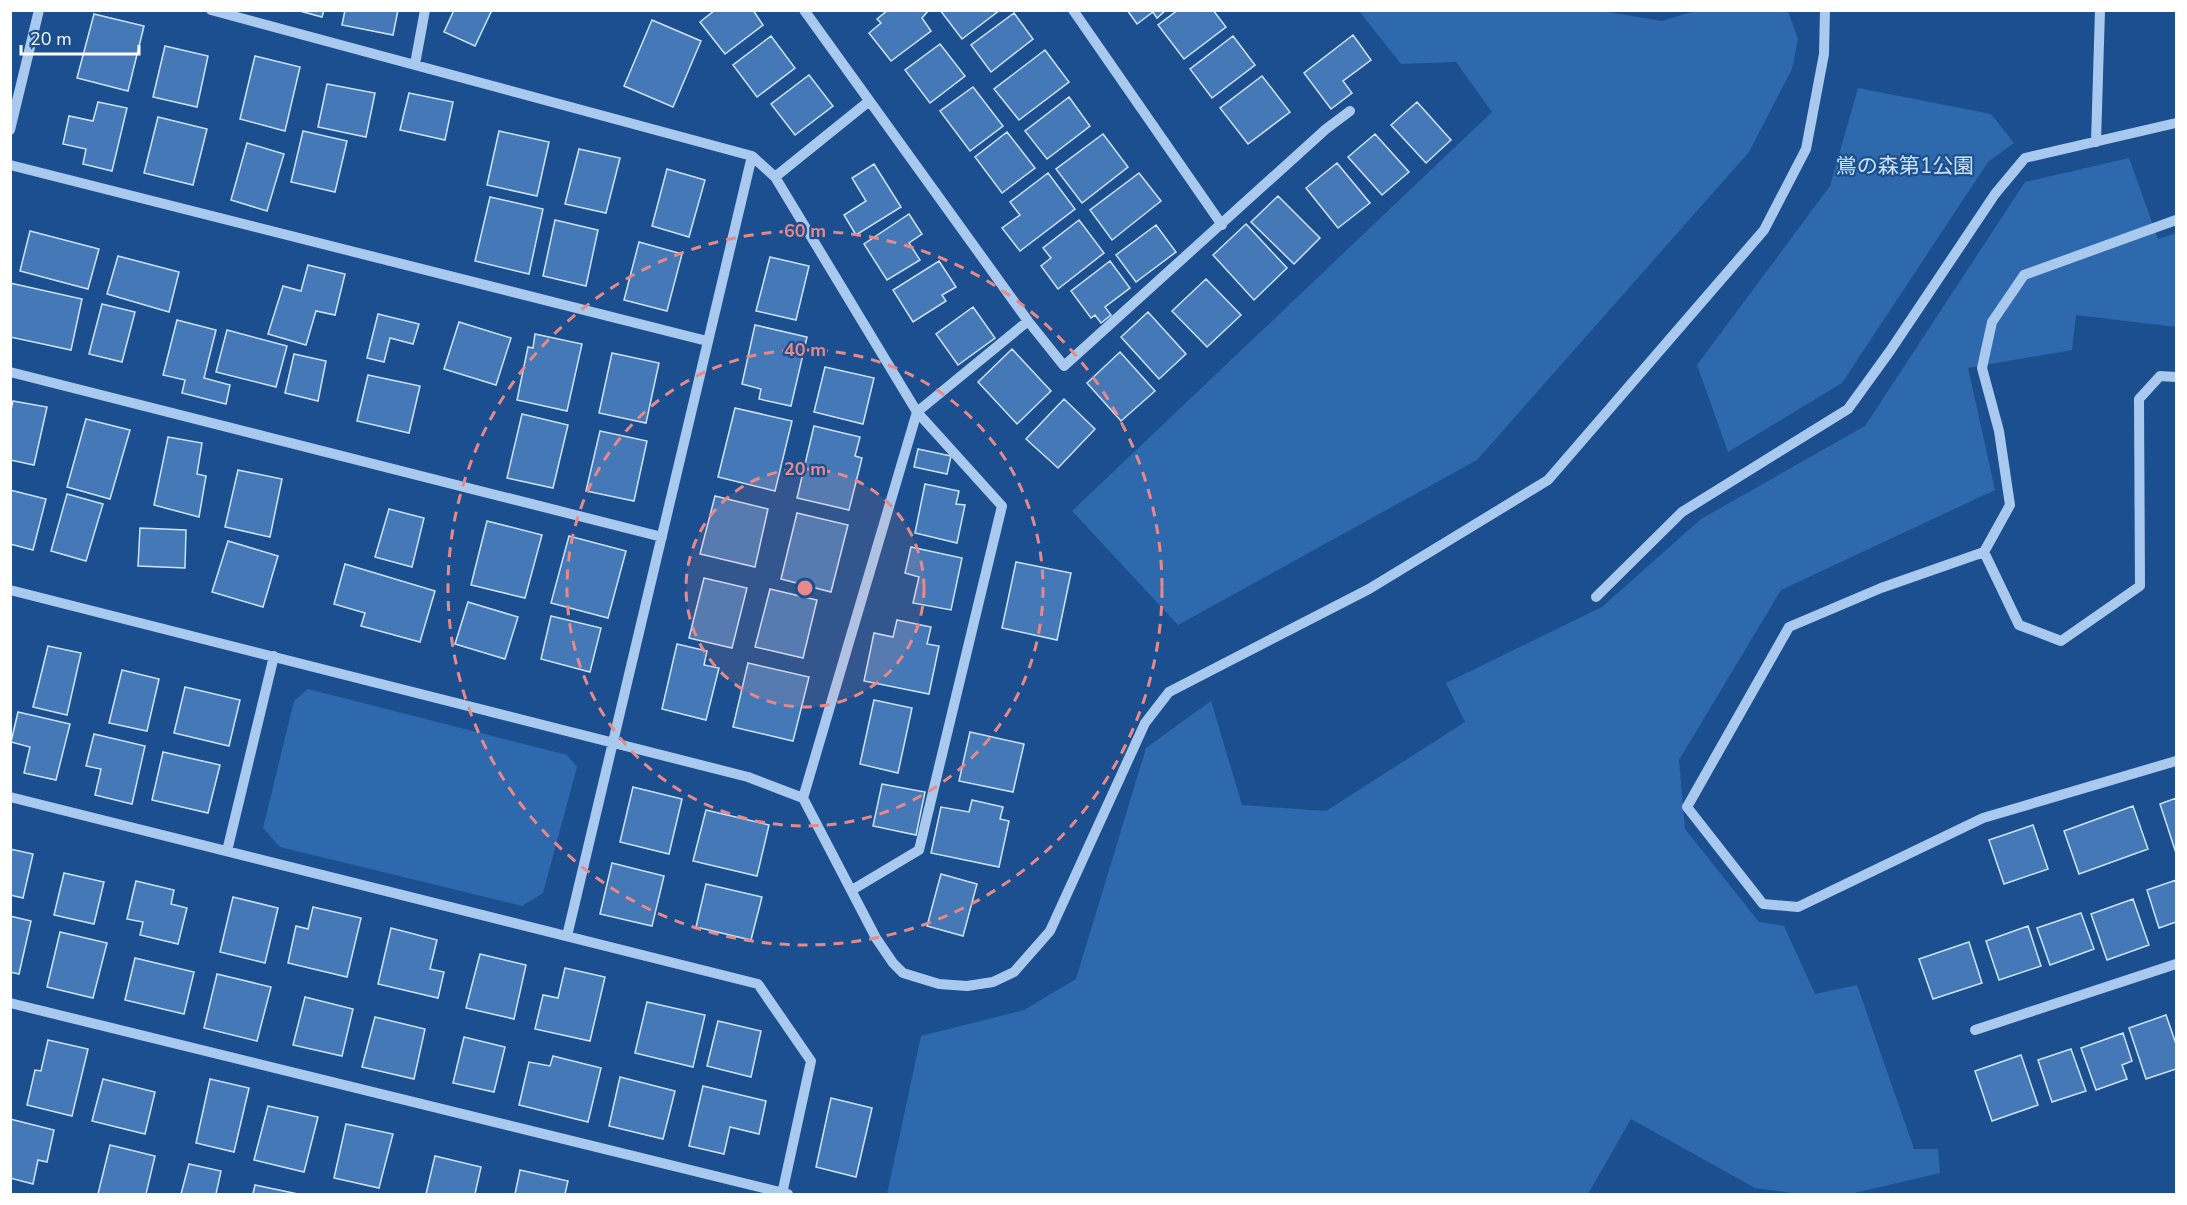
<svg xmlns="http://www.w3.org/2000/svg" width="2187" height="1205" font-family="'Nunito Sans','Noto Sans JP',sans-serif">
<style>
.green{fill:#2e69ad}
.building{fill:#4478b7;stroke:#cfe3fa;stroke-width:1.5}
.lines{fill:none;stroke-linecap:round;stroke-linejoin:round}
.minor{stroke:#a9c9ee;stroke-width:10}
.ring{fill:none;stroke:#e88989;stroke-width:3;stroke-dasharray:10 8}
.labels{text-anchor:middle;stroke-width:4.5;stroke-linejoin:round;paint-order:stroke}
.park-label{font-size:21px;fill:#cfe3fa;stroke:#1b4f8f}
.centre{fill:#e88989;stroke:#1b4f8f;stroke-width:3}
.ring-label{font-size:18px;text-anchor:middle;font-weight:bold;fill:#e88989;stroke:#1b4f8f;stroke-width:4.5;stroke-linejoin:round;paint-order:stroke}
</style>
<rect width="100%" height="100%" fill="#1b4f8f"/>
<path class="green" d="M 1596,10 L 1662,21 L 1695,11 L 1788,11 L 1798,39 L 1792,69 L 1749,152 L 1477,460 L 1178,625 L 1072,511 L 1492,112 L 1456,62 L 1401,64 L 1359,11 Z
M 1858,88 L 1991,114 L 2014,143 L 1988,162 L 1842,383 L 1728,452 L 1697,365 L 1830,186 Z
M 2129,158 L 2158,239 L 2176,233 L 2176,327 L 2076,315 L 2072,350 L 1968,368 L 1995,490 L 1781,590 L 1679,760 L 1685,829 L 1759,922 L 1784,926 L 1815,994 L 1857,985 L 1914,1149 L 1938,1149 L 1940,1173 L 1850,1194 L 1800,1194 L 1755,1188 L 1631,1119 L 1588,1194 L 887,1194 L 921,1036 L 1024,1010 L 1076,979 L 1146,748 L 1211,701 L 1242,805 L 1326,811 L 1465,722 L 1446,683 L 1602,607 L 1701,519 L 1865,426 L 2025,182 Z
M 308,689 L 567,755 L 577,767 L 543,893 L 522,906 L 280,847 L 263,828 L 294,701 Z"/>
<path class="building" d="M 296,10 L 324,10 L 322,17 Z
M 345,10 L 398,10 L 393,35 L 342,25 Z
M 454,10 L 492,10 L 475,46 L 444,32 Z
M 715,10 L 753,10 L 763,25 L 725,54 L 700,22 Z
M 888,10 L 929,10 L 922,18 L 931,31 L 891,61 L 869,33 L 881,23 L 877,19 Z
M 940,10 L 1000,10 L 962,39 Z
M 1127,10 L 1166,10 L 1157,18 L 1153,12 L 1137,24 Z
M 1178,10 L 1213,10 L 1226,27 L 1184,59 L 1158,25 Z
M 1014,13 L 1033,39 L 991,72 L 971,45 Z
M 94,14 L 144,26 L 128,91 L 77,78 Z
M 652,20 L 701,41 L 673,107 L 624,86 Z
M 1353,35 L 1371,60 L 1343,81 L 1352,93 L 1331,109 L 1304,73 Z
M 771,36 L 795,68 L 757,97 L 733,65 Z
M 1233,36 L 1255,65 L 1212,98 L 1190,69 Z
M 940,44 L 965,76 L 930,103 L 905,70 Z
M 165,46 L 208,56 L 197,107 L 153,97 Z
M 1045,50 L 1069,82 L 1019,120 L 994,89 Z
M 255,56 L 300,67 L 285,131 L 240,119 Z
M 809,75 L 833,106 L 795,135 L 771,104 Z
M 1262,76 L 1290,112 L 1248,144 L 1220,108 Z
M 327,84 L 375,93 L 366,137 L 318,127 Z
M 973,87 L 1003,126 L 970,151 L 940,111 Z
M 409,93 L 453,102 L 445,140 L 400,130 Z
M 1069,97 L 1090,126 L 1047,159 L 1025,131 Z
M 98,102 L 127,108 L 112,171 L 83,164 L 86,149 L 63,144 L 69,116 L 93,121 Z
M 1417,102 L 1451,140 L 1426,163 L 1391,125 Z
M 158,117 L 207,129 L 193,185 L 144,173 Z
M 303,131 L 347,141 L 335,192 L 291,182 Z
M 499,131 L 549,142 L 537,196 L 487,185 Z
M 1007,132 L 1035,168 L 1002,193 L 975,157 Z
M 1103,134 L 1128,167 L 1082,203 L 1056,169 Z
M 1375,134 L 1409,172 L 1382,195 L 1348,157 Z
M 247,143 L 284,154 L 267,211 L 231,200 Z
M 579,149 L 620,158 L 606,213 L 565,204 Z
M 1337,163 L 1370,203 L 1338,228 L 1306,188 Z
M 874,164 L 901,207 L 856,235 L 844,215 L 866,201 L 852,178 Z
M 667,169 L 705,180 L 689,237 L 652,226 Z
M 1048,173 L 1075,209 L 1020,251 L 1002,228 L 1020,215 L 1010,202 Z
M 1139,173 L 1161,201 L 1112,240 L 1090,210 Z
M 1278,196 L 1320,238 L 1294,264 L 1251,222 Z
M 490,197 L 543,209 L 529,274 L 475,261 Z
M 909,214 L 922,234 L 909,243 L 920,260 L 887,280 L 864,244 Z
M 555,220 L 598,230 L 586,286 L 543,276 Z
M 1079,220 L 1104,253 L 1058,289 L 1041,266 L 1051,258 L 1043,248 Z
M 1246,224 L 1287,268 L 1254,300 L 1213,255 Z
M 1156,225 L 1176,252 L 1136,282 L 1116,255 Z
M 30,231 L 99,249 L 88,289 L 20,271 Z
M 639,242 L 682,254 L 667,311 L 624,300 Z
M 118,256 L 179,272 L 169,312 L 107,294 Z
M 770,257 L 809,266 L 796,320 L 756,311 Z
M 939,261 L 956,287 L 942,295 L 946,301 L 913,322 L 893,290 Z
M 1110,261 L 1130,288 L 1105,307 L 1111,315 L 1101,323 L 1095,315 L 1091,318 L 1071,291 Z
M 308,265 L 345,274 L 335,315 L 316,311 L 306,345 L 268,334 L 283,286 L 301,291 Z
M 1206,279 L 1241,315 L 1207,347 L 1172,311 Z
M 10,283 L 82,299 L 71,350 L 10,337 Z
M 102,304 L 135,312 L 122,362 L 89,354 Z
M 973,307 L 995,338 L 958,365 L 936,334 Z
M 1148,312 L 1186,354 L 1159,379 L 1121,337 Z
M 378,314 L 419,324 L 413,344 L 390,338 L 384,362 L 367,358 Z
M 177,320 L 216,330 L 204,378 L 230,385 L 226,404 L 182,393 L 185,380 L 163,375 Z
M 459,322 L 511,338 L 496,385 L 444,369 Z
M 755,325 L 807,337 L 791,406 L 759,399 L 761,389 L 742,384 Z
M 227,330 L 287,346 L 276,387 L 216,372 Z
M 535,334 L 582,344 L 567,411 L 517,400 L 528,347 L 533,348 Z
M 1012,349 L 1051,391 L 1017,424 L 978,382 Z
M 1120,352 L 1155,391 L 1121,421 L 1087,383 Z
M 612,353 L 659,363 L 646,423 L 599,413 Z
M 294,354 L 326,361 L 318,401 L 285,393 Z
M 825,367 L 874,378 L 863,424 L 814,412 Z
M 368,375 L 420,386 L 409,433 L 357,421 Z
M 1064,399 L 1095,429 L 1058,468 L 1026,439 Z
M 13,401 L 47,407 L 34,465 L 10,460 L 10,414 Z
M 735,408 L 792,421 L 775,491 L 718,477 Z
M 522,414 L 568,425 L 553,488 L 507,478 Z
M 86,419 L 130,430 L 110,499 L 67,487 Z
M 814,426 L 860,437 L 855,456 L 862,458 L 849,510 L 797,498 Z
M 600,431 L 647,441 L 634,501 L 586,491 Z
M 168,437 L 202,443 L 197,474 L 206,476 L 199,517 L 154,505 Z
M 918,449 L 951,456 L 947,474 L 914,467 Z
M 238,470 L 282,479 L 270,537 L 225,527 Z
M 925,484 L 959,491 L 956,504 L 965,505 L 957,543 L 915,533 Z
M 10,490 L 46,499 L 33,550 L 10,544 Z
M 67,494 L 103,504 L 86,561 L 51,551 Z
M 715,496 L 768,509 L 755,567 L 700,554 Z
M 389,509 L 424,518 L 412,567 L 375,557 Z
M 797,513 L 848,525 L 831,592 L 781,579 Z
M 487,521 L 542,535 L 525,598 L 471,585 Z
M 140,528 L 186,530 L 185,568 L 138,566 Z
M 569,536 L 626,551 L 608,618 L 551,603 Z
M 228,541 L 278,556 L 263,607 L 212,592 Z
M 911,547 L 962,558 L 951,610 L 913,603 L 919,577 L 905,573 Z
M 1016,562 L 1071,573 L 1057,640 L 1002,628 Z
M 345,564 L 435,591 L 420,642 L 361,626 L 365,613 L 334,604 Z
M 704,578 L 747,588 L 732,648 L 689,638 Z
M 770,589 L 817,600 L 803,658 L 755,647 Z
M 468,602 L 518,617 L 505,659 L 455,644 Z
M 551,616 L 601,628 L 590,672 L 541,659 Z
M 897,620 L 931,627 L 927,644 L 939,646 L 929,694 L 864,681 L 874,633 L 893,637 Z
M 677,644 L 707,651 L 704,665 L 719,668 L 706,720 L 662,709 Z
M 48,646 L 81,653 L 67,715 L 33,707 Z
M 748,663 L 809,677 L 793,741 L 733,727 Z
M 122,670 L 159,679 L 147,731 L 109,723 Z
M 185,687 L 240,700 L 229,746 L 174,733 Z
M 874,700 L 912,708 L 898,773 L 860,764 Z
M 18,712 L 70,724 L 56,780 L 24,773 L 30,747 L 11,742 Z
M 970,732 L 1024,744 L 1013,792 L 959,781 Z
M 94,734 L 145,746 L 132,804 L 95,795 L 101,769 L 86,766 Z
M 163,752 L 220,765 L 208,813 L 152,800 Z
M 882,784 L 925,792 L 916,835 L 873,826 Z
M 633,787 L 682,799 L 669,854 L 620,842 Z
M 2176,798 L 2176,853 L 2160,804 Z
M 972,800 L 1003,807 L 1000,819 L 1009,821 L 999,867 L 931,853 L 941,807 L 969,812 Z
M 2133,806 L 2148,849 L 2079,874 L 2064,831 Z
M 706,810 L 769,825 L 757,876 L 693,861 Z
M 2033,825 L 2048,869 L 2004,884 L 1989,840 Z
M 10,849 L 33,854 L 23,898 L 10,895 Z
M 612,863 L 664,876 L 652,926 L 600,914 Z
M 64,873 L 104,882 L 94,924 L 54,915 Z
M 941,874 L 977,884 L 963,936 L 927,926 Z
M 2176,880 L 2176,922 L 2159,928 L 2147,890 Z
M 136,881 L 174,890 L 171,904 L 187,908 L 178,944 L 140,935 L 143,922 L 127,919 Z
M 706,884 L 762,897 L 751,940 L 696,927 Z
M 233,897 L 278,908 L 265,963 L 220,952 Z
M 2133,899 L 2149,945 L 2107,960 L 2091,914 Z
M 313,907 L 361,918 L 347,977 L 288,963 L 296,926 L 308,929 Z
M 2081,913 L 2094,949 L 2050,965 L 2037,928 Z
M 10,916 L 31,921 L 19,974 L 10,972 Z
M 2028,926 L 2041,966 L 1999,980 L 1986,941 Z
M 391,928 L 437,940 L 430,969 L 444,972 L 438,998 L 378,984 Z
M 60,932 L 107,943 L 93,998 L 47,987 Z
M 1969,942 L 1982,983 L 1933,999 L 1919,959 Z
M 480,954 L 526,965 L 514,1019 L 466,1008 Z
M 135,958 L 194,972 L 184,1014 L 125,1000 Z
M 565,968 L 605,977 L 590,1041 L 535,1029 L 543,995 L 558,998 Z
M 217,974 L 271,987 L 257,1041 L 204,1028 Z
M 305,997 L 353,1009 L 342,1056 L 293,1045 Z
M 647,1002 L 705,1015 L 693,1067 L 635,1053 Z
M 2166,1015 L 2176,1044 L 2176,1069 L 2146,1079 L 2129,1028 Z
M 375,1017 L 425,1029 L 414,1079 L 362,1067 Z
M 718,1021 L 761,1031 L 751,1077 L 707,1066 Z
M 2123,1033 L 2132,1061 L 2122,1065 L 2127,1079 L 2096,1090 L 2081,1048 Z
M 464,1037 L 505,1047 L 494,1092 L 453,1083 Z
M 48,1040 L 88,1049 L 72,1116 L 27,1105 L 35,1070 L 41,1071 Z
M 2071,1049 L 2086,1091 L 2052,1102 L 2038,1060 Z
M 2021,1055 L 2038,1105 L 1992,1121 L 1975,1071 Z
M 553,1056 L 601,1068 L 588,1122 L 519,1105 L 529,1062 L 550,1066 Z
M 620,1077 L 675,1091 L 663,1139 L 609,1126 Z
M 103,1079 L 155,1092 L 145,1134 L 92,1121 Z
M 210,1079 L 249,1088 L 234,1152 L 196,1143 Z
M 703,1086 L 766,1101 L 759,1134 L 730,1127 L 724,1154 L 689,1146 Z
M 831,1098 L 872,1108 L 856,1177 L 816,1167 Z
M 268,1106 L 318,1117 L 304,1172 L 254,1160 Z
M 10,1119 L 54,1130 L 47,1162 L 38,1160 L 33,1184 L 10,1178 Z
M 346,1124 L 393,1134 L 379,1188 L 334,1178 Z
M 110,1145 L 155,1156 L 146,1194 L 98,1194 Z
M 435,1156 L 481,1167 L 475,1194 L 426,1194 Z
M 189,1164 L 221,1171 L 216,1194 L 181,1194 Z
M 520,1170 L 568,1181 L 565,1194 L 515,1194 Z
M 255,1185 L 298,1194 L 253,1194 Z"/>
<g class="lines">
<path class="minor" d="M 211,10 L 752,156 L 775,177 L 917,412 L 803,798
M 804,10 L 1028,321 L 1064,366 L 1326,129 L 1350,111
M 1073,10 L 1222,225
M 415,64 L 425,10
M 10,130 L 39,10
M 2096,142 L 2100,10
M 10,165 L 707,341
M 775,177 L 868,102
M 2176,220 L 2024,275 L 1992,322 L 1982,368 L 1999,431 L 2010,505 L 1984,552 L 1881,588 L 1789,627 L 1687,807 L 1763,904 L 1798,907 L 1983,818 L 2176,761
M 10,372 L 662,537
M 1984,552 L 2019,625 L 2061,641 L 2140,586 L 2139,399 L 2160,376 L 2176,377
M 10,590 L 748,777 L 803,798 L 876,938 L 893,963 L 903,973 L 939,984 L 967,986 L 993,982 L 1014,972 L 1050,931 L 1145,723 L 1169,692 L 1369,589 L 1548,480 L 1764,230 L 1806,149 L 1824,54 L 1825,10
M 1596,597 L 1682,512 L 1848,409 L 1890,351 L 1995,194 L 2025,158 L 2176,123
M 10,797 L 758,984 L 811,1061 L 782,1194
M 227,851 L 274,656
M 852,890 L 919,850 L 1002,506 L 917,412 L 1028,321
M 567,936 L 752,156
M 10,1003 L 788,1194
M 1975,1030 L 2176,964"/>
</g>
<circle cx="805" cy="588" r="119" fill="#e88989" fill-opacity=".12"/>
<g class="ring">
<circle cx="805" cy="588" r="119"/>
<circle cx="805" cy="588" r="238"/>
<circle cx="805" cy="588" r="357"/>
</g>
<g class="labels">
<g class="park-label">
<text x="1905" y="173">鴬の森第1公園</text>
</g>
</g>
<circle cx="805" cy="588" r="9" class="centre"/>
<g class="ring-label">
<text x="805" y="237">60 m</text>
<text x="805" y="356">40 m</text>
<text x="805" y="475">20 m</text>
</g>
<rect width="2187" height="1205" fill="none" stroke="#ffffff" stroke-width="24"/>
<path d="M21 45v9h118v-9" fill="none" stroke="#ffffff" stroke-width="3"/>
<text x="30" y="45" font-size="18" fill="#ffffff" stroke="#1b4f8f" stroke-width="4.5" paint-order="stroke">20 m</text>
</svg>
